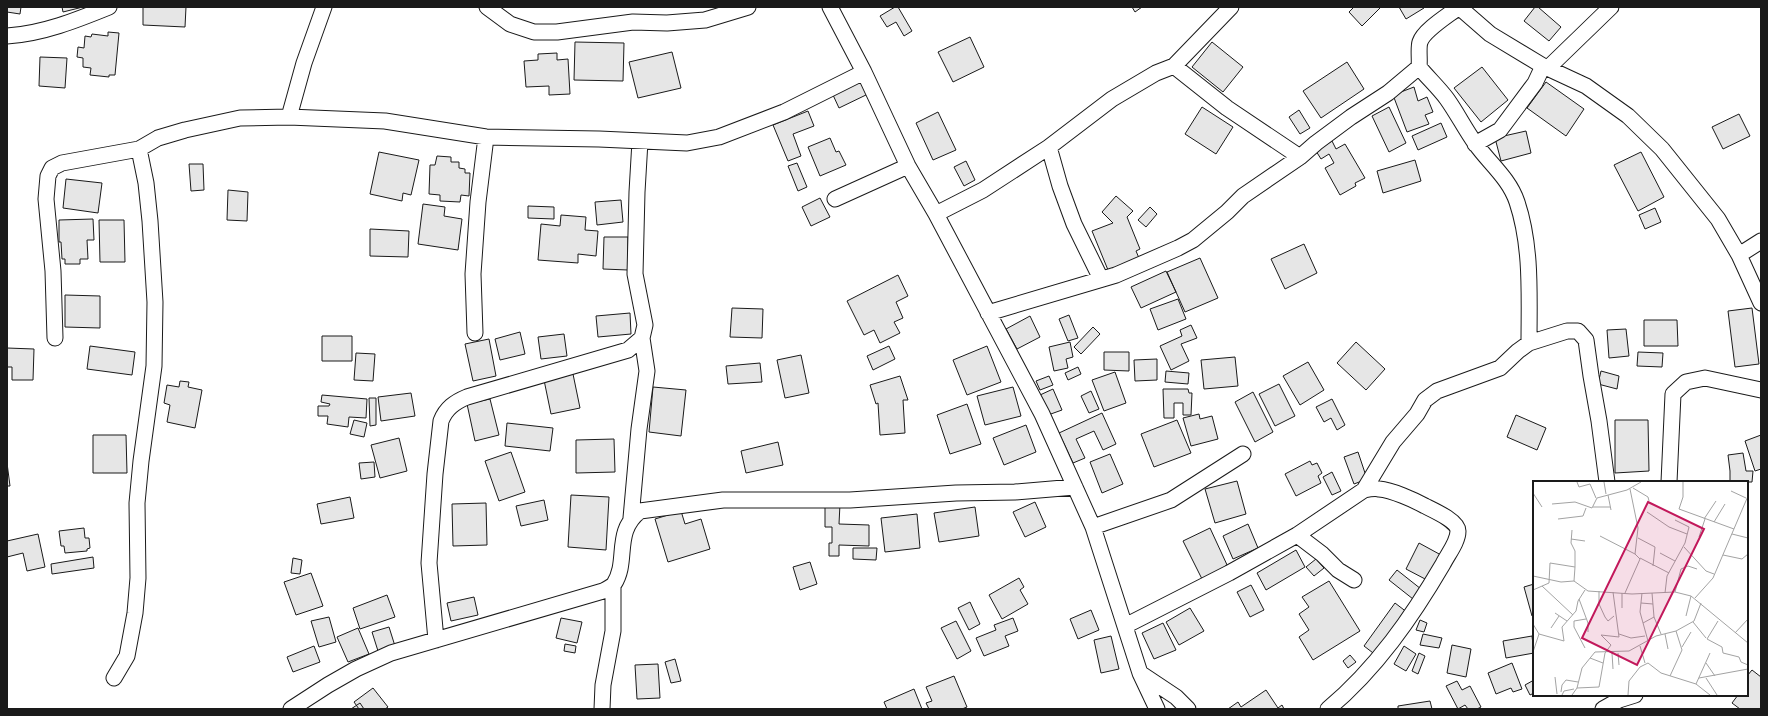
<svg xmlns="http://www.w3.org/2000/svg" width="1768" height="716" font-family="'PT Sans',sans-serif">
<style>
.building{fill:#e6e6e6;stroke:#1a1a1a}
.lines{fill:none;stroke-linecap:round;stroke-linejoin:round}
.minor-casing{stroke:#1a1a1a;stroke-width:17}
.minor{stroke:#fff;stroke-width:15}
.inset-road{fill:none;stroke:#a3a3a3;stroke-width:1}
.view{fill:#c2185b;fill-opacity:0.15;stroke:#c2185b;stroke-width:2}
.inset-edge{fill:none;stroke:#1a1a1a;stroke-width:2}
</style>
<rect width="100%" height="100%" fill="#fff"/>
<path class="building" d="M 7,7 L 21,7 L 20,14 L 7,12 Z
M 62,7 L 83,7 L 63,12 Z
M 143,7 L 186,7 L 185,27 L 143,25 Z
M 895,7 L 898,7 L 912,31 L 904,36 L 896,22 L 887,27 L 880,16 Z
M 1132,7 L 1142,7 L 1135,12 Z
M 1352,7 L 1381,7 L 1362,26 L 1349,12 L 1353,8 Z
M 1399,7 L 1424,7 L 1424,8 L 1406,19 Z
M 1535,7 L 1538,7 L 1561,27 L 1549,41 L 1524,21 Z
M 108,32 L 119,33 L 115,75 L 109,75 L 109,77 L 90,75 L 91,68 L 83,67 L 83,58 L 77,57 L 78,47 L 84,48 L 85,36 L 91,37 L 92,34 L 108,36 Z
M 970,37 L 984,67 L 953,82 L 938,52 Z
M 575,42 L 624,43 L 623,81 L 574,80 Z
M 1212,42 L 1243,67 L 1223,92 L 1192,67 Z
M 672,52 L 681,88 L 638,98 L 629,62 Z
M 557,53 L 557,60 L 568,59 L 570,94 L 549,95 L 549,86 L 526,87 L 524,61 L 538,60 L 538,54 Z
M 40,57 L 67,58 L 65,88 L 39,86 Z
M 1347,62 L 1364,89 L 1321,118 L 1303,91 Z
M 1482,67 L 1508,100 L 1481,122 L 1454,88 Z
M 862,81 L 868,94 L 839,108 L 833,95 Z
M 1546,82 L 1584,109 L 1566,136 L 1527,108 Z
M 1414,87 L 1418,101 L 1427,97 L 1433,112 L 1425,115 L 1429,124 L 1407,132 L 1393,95 Z
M 1202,107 L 1233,127 L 1216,154 L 1185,134 Z
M 1389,107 L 1406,143 L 1389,152 L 1372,116 Z
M 1299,110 L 1310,128 L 1300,134 L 1289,117 Z
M 808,111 L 814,126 L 793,134 L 801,156 L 788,161 L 773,125 Z
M 938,112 L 956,150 L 933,160 L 916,123 Z
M 1739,114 L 1750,136 L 1723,149 L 1712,127 Z
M 1441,123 L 1447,137 L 1418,150 L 1412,136 Z
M 1526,131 L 1531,153 L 1501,161 L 1495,138 Z
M 830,138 L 836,152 L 839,151 L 846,165 L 820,176 L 808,147 Z
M 1332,141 L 1336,149 L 1345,144 L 1365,178 L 1355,183 L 1356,186 L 1340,195 L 1325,168 L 1334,163 L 1329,154 L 1321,159 L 1316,151 Z
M 379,152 L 419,160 L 411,195 L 403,193 L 402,201 L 370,194 Z
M 1641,152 L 1664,197 L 1638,211 L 1614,165 Z
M 437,156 L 451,157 L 451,162 L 459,162 L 459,168 L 465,169 L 465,173 L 470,173 L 469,196 L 461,195 L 460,202 L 440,201 L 440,195 L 429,194 L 430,165 L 435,165 Z
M 1415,160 L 1421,181 L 1383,193 L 1377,171 Z
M 966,161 L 975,180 L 964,186 L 954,167 Z
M 797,163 L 807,187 L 798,191 L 788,166 Z
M 189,164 L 203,164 L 204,190 L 191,191 Z
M 66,179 L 102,183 L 98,213 L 63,208 Z
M 228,190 L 248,192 L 247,221 L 227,220 Z
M 1116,196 L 1133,211 L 1127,217 L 1140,249 L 1136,251 L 1139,258 L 1108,270 L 1092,231 L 1113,223 L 1102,212 Z
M 820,198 L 830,217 L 811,226 L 802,207 Z
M 621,200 L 623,222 L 597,225 L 595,202 Z
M 423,204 L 445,207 L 444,216 L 462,219 L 458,250 L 418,244 Z
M 528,206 L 554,207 L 554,219 L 528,218 Z
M 1150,207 L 1157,214 L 1146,227 L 1138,220 Z
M 1655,208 L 1661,222 L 1645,229 L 1639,215 Z
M 561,215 L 586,217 L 585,230 L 598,231 L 596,256 L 578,254 L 578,263 L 538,260 L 541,224 L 560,226 Z
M 93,219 L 94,240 L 87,240 L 88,259 L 80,259 L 80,264 L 65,264 L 65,259 L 62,259 L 61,242 L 59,242 L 59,220 Z
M 99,220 L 124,220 L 125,262 L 100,262 Z
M 370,229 L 409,231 L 408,257 L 370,256 Z
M 604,237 L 628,237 L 628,270 L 603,269 Z
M 1304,244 L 1317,273 L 1285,289 L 1271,259 Z
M 1200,258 L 1218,298 L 1185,312 L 1167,272 Z
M 1166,271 L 1176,292 L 1141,308 L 1131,287 Z
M 898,275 L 908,296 L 896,302 L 903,318 L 894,322 L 900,333 L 880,343 L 874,330 L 864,335 L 847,301 Z
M 65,295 L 100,296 L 100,328 L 65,327 Z
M 1178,299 L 1186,319 L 1158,330 L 1150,309 Z
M 732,308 L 763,309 L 762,338 L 730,337 Z
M 1752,308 L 1759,364 L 1735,367 L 1728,311 Z
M 630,313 L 631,334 L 598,337 L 596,316 Z
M 1069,315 L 1078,338 L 1068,341 L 1059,319 Z
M 1030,316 L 1040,337 L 1017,349 L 1006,329 Z
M 1644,320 L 1677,320 L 1678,346 L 1644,346 Z
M 1191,325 L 1197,338 L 1181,344 L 1189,361 L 1171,370 L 1160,346 L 1182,336 L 1180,330 Z
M 1093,327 L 1100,334 L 1081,354 L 1074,347 Z
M 1626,329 L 1629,356 L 1609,358 L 1607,330 Z
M 520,332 L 525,354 L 500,360 L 495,339 Z
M 564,334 L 567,356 L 541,359 L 538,337 Z
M 322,336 L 352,336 L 352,361 L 322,361 Z
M 489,339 L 496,376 L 473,381 L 465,344 Z
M 1070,342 L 1073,357 L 1066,359 L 1068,368 L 1054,371 L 1049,347 Z
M 1356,342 L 1385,369 L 1366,390 L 1337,363 Z
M 90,346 L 135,352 L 132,375 L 87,369 Z
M 889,346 L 895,359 L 873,370 L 867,356 Z
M 987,346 L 1001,382 L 967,395 L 953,360 Z
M 7,348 L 34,349 L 33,380 L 12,380 L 12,367 L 7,367 Z
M 1104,352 L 1129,352 L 1129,371 L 1104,370 Z
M 1638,352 L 1663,353 L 1662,367 L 1637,366 Z
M 356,353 L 375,354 L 373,381 L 354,380 Z
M 801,355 L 809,393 L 785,398 L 777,360 Z
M 1235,357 L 1238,386 L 1204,389 L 1201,360 Z
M 1157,359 L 1157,380 L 1135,381 L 1134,360 Z
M 1308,362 L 1324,390 L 1300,405 L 1283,376 Z
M 760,363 L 762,382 L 728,384 L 726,366 Z
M 1078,367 L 1081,374 L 1068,380 L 1065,373 Z
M 1166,371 L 1189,373 L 1188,384 L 1165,382 Z
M 1601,371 L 1619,376 L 1617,389 L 1598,384 Z
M 1115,372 L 1126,403 L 1104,411 L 1092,380 Z
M 573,374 L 580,408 L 551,414 L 544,380 Z
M 900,376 L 908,400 L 903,400 L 905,433 L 880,435 L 878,403 L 876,404 L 870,385 Z
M 1049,376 L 1053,385 L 1040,390 L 1036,381 Z
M 180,381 L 189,382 L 188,387 L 202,390 L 195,428 L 167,422 L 170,405 L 164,403 L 167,385 L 179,387 Z
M 1279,384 L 1295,416 L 1275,426 L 1259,394 Z
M 653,387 L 686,390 L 681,436 L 649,432 Z
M 1013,387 L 1021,416 L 985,425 L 977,396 Z
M 1053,389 L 1062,410 L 1048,415 L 1040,395 Z
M 1163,389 L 1188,389 L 1189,393 L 1192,393 L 1191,415 L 1183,415 L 1183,403 L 1174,403 L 1174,418 L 1164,418 Z
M 1091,391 L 1099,409 L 1089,413 L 1081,396 Z
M 1253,392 L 1273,432 L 1255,442 L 1235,402 Z
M 411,393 L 415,416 L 381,421 L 378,397 Z
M 322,395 L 367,399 L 366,418 L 349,417 L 348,427 L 327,424 L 328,416 L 318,416 L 318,406 L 329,406 L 330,404 L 321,402 Z
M 369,398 L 376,398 L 376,425 L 370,426 Z
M 490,399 L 499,435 L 475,441 L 467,404 Z
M 1332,399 L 1345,425 L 1337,430 L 1331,418 L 1324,422 L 1316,407 Z
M 967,404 L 981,444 L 950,454 L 937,415 Z
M 1102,413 L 1116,444 L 1103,450 L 1094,431 L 1076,439 L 1085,458 L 1073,463 L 1059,433 Z
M 1199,414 L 1200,419 L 1212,416 L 1218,439 L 1191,446 L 1183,418 Z
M 1516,415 L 1546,428 L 1537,450 L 1507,437 Z
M 354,420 L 367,423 L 364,437 L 350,434 Z
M 1177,420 L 1191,453 L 1154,467 L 1141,434 Z
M 1615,420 L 1648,420 L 1649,471 L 1615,473 Z
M 507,423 L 553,428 L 550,451 L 505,446 Z
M 1026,425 L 1036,452 L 1004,465 L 993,438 Z
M 93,435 L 126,435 L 127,473 L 93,473 Z
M 1761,435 L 1761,469 L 1755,471 L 1745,441 Z
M 399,438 L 407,471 L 380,478 L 371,445 Z
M 614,439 L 615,472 L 576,473 L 576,440 Z
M 778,442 L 783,465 L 746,473 L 741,451 Z
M 511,452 L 525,492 L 499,501 L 485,461 Z
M 1358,452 L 1367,479 L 1354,484 L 1344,457 Z
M 1743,453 L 1746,471 L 1753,471 L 1752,482 L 1730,482 L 1730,471 L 1728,455 Z
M 1110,454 L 1123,484 L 1102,493 L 1090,462 Z
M 1310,461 L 1312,465 L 1317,463 L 1322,473 L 1318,476 L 1321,483 L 1296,496 L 1285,474 Z
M 374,462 L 375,477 L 361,479 L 359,463 Z
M 7,463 L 10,486 L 7,486 Z
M 1332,472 L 1341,491 L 1332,495 L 1323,477 Z
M 1237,481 L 1246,514 L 1215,523 L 1205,489 Z
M 571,495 L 609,497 L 606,550 L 568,547 Z
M 350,497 L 354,518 L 321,524 L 317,504 Z
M 544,500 L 548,520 L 521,526 L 516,506 Z
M 1035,502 L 1046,527 L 1025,537 L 1013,512 Z
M 486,503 L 487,545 L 453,546 L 452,504 Z
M 825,504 L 840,504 L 839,524 L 869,525 L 869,546 L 839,545 L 839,556 L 829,556 L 829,543 L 832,543 L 832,527 L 825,527 Z
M 975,507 L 979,536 L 939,542 L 934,513 Z
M 681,511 L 685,524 L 701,519 L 710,549 L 668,562 L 655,519 Z
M 917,514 L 920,548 L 885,552 L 881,518 Z
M 1248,524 L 1258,548 L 1233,559 L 1223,536 Z
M 84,528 L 85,538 L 89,538 L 90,548 L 87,549 L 87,551 L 65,553 L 64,546 L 61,546 L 59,531 Z
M 1210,528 L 1228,567 L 1202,579 L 1183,541 Z
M 38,534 L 45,567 L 27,571 L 23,553 L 7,557 L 7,541 Z
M 1419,543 L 1441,555 L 1427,580 L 1406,569 Z
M 853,548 L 877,548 L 876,560 L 853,559 Z
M 1296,550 L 1305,567 L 1266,590 L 1257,573 Z
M 93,557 L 94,568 L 52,574 L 51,564 Z
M 293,558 L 302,560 L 300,574 L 291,573 Z
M 1316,559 L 1324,568 L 1314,576 L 1306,567 Z
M 810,562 L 817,584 L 800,590 L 793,567 Z
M 1397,570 L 1421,589 L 1413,599 L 1389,580 Z
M 311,573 L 323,606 L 296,615 L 284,582 Z
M 1019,578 L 1024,587 L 1020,590 L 1028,604 L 1002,619 L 989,595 Z
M 1329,581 L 1360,631 L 1313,660 L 1299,637 L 1309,630 L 1299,614 L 1309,607 L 1302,597 Z
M 1534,584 L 1534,615 L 1532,616 L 1524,587 Z
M 1251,585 L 1264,610 L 1250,617 L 1237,592 Z
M 387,595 L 395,617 L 360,629 L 353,608 Z
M 474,597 L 478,615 L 451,621 L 447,603 Z
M 970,602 L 980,624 L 969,630 L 958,608 Z
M 1395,603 L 1408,613 L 1377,656 L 1364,646 Z
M 1190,608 L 1204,631 L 1179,645 L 1166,622 Z
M 1091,610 L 1099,630 L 1078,639 L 1070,619 Z
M 329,617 L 336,642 L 319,647 L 311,621 Z
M 561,618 L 582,622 L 577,643 L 556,638 Z
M 1013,618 L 1018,631 L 1005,636 L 1009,646 L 984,656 L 976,638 L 996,630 L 994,625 Z
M 1420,620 L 1427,623 L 1424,632 L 1416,630 Z
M 956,621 L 971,651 L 957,659 L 941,628 Z
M 1163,623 L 1176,650 L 1154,659 L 1142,633 Z
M 389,627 L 395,646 L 378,651 L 372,632 Z
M 358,628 L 369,654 L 348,662 L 337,637 Z
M 1423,634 L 1442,638 L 1439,648 L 1420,645 Z
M 1111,636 L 1119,669 L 1101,673 L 1094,640 Z
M 1532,636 L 1534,653 L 1506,658 L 1503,641 Z
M 565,644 L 576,646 L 575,653 L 564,651 Z
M 1452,645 L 1471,649 L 1466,677 L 1447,673 Z
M 314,646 L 320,662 L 293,672 L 287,657 Z
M 1404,646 L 1416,654 L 1406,671 L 1394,664 Z
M 1419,653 L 1425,656 L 1418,674 L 1412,671 Z
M 1350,655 L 1356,662 L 1348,668 L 1343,661 Z
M 675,659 L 681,681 L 671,683 L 665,662 Z
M 1512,663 L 1522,689 L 1513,692 L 1511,688 L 1496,694 L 1488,673 Z
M 658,664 L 660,698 L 637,699 L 635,665 Z
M 1752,670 L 1761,677 L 1761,709 L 1740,709 L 1732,703 L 1738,695 L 1747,695 L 1747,676 Z
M 954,676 L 967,707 L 962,709 L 929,709 L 926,703 L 932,701 L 926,687 Z
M 1534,680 L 1534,693 L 1530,695 L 1525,685 Z
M 1457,681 L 1462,690 L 1470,686 L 1481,707 L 1477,709 L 1468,709 L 1465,705 L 1458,709 L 1446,686 Z
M 373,688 L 388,707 L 385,709 L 359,709 L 354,702 Z
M 914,689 L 922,709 L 887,709 L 884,702 Z
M 1266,690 L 1278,708 L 1282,705 L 1284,709 L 1228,709 L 1238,702 L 1241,707 Z
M 1430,701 L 1432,709 L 1398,709 L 1398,706 Z
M 360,703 L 364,709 L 351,709 Z"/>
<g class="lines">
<defs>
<path id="minor" d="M 487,7 L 510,24 L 534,32 L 557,32 L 633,22 L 667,23 L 705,20 L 748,7
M 830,7 L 864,72 L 908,166 L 936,214 L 1042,414 L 1093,527 L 1140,673 L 1157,709
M 1459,7 L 1490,34 L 1543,66 L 1586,86 L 1628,116 L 1662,149 L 1718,219 L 1739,255 L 1761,303
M 7,36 C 42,34 77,20 109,7
M 1174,66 L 1227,108 L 1300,157
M 1419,67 C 1428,78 1439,88 1447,99 C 1457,113 1465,129 1475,143 C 1489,163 1509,178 1517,202 C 1532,247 1529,296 1529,343
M 1548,68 L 1611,7
M 289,117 L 304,63 L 324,7
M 1475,144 L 1500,130 L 1535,83 L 1543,66
M 1049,147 L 1060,186 L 1074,224 L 1101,279
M 835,199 L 908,166
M 936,214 L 983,190 L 1049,147 L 1112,99 L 1156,73 L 1174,66 L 1231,7
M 1739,255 L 1761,241
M 988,313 L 1116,275 L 1178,248 L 1193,240 L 1227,212 L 1243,196 L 1300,157 L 1316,143 L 1351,117 L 1388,93 L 1419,67 C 1420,60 1418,48 1420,42 C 1424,30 1449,15 1459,7
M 475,333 L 473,274 L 478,202 L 486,137
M 55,338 L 53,271 L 46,199 L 48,176 L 52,168 L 62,163 L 139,149 L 158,138 L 185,130 L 240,118 L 289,117 L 385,121 L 486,137 L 599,139 L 687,143 L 719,137 L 784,112 L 864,72
M 1669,482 L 1673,394 L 1686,382 L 1705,378 L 1761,390
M 631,518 L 639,429 L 647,371 L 642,338 L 645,325 L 635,274 L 637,192 L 640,141
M 1093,527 L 1171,500 L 1243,454
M 1297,535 L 1322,554 L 1338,570 L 1354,580
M 1125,626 L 1229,573 L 1297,535 L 1364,490 L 1393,442 L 1417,414 L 1425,400 L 1437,391 L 1500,368 L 1518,351 L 1529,343 L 1567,331 L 1578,331 L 1586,340 L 1591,376 L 1599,421 L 1607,482
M 436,640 L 429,563 L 435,474 L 441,421 C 446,408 455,402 467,397 L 628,350 L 642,338
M 1140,673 L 1176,697 L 1188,709
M 114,678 L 127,656 L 135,613 L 138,578 L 137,503 L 141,461 L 154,366 L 155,302 L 150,221 L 146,183 L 139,149
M 291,709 L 328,685 L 356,669 L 391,653 L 603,591 C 607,589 611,587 614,584 C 629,561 613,532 640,511 L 723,500 L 850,500 L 956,493 L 1015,492 L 1075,487
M 602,709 L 603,685 L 613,631 L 613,585
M 1328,709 C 1376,669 1412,617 1443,564 C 1448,554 1458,542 1458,531 C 1458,521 1433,510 1425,506 C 1414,500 1392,490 1379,489 C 1375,488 1369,489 1364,490
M 1603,709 L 1619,700 L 1635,695"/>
</defs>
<use href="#minor" class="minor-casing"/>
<use href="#minor" class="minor"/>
</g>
<g transform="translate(1533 481)">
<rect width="215" height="215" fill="#fff"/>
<path class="inset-road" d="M 44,1 L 46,6 L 57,3 L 63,17M 71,1 L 73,13M 150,1 L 150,16 L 146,28 L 201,48M 100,7 L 115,16 L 116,20M 198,10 L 213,17M 0,12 L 9,26M 75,14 L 78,29M 19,23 L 42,21 L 59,27 L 64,17 L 94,9 L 108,1M 60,26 L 77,26M 114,31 L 136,46 L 154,53M 25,38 L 50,35 L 53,27M 171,38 L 183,20M 181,41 L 192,23M 39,49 L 38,62 L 42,70 L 42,86M 199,53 L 215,57M 67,55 L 102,73M 166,56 L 172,38M 105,57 L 122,66 L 120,85M 38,58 L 52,60M 151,66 L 173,90 L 181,93M 127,72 L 142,80M 190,74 L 209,78 L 215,73M 107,77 L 136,92M 0,95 L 28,101 L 41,100 L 55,110 L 99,113 L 142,111 L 158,115 L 215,162M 9,105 L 40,134M 0,109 L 16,102 L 17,82 L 42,86 L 41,100M 66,110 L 66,123 L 72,136 L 75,140 L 81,135M 142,111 L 148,88 L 155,85 L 164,88M 92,112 L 107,78 L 102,73 L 105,47 L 97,8M 109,112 L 107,131 L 115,160M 119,112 L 121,136 L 128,153M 132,112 L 134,95 L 152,62 L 156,46 L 142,39M 162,117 L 180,97 L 215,15M 46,118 L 55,142 L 55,151M 108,122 L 120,123M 89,127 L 89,112M 22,132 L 34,140M 153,135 L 158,115M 41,140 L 41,146 L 52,167M 41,140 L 53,138M 185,140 L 174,158 L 189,166 L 190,172 L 206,176 L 208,181 L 215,184M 160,141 L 173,157M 110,142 L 121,136M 0,143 L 6,153 L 31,160 L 29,146 L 43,130 L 45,120 L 52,109M 18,147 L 26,135M 202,152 L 215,138M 86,153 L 98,157 L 112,155M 132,153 L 135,168M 107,165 L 112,182M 149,166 L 158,151M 0,171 L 6,153M 79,172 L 80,188M 85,172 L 86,184M 57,177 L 70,182M 173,182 L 182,195M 137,195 L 149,169 L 143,150M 22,196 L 24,213M 166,197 L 215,188M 173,197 L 184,214M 44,207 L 66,206 L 72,172 L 78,164 L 68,154 L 86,156 L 80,111M 28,211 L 29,204 L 33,199 L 45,201M 29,214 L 31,210 L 41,208M 39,214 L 44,207 L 49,187 L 62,171 L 96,170 L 123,155 L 143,150 L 161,140 L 168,122M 95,214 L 96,200 L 107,186 L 115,182 L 128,192 L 163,203M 177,214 L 163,203 L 177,172"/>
<path class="view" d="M 115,21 L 171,48 L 104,184 L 49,157 Z"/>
<rect width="215" height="215" class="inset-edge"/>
</g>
<rect width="1768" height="716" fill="none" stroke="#1a1a1a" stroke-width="16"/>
</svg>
